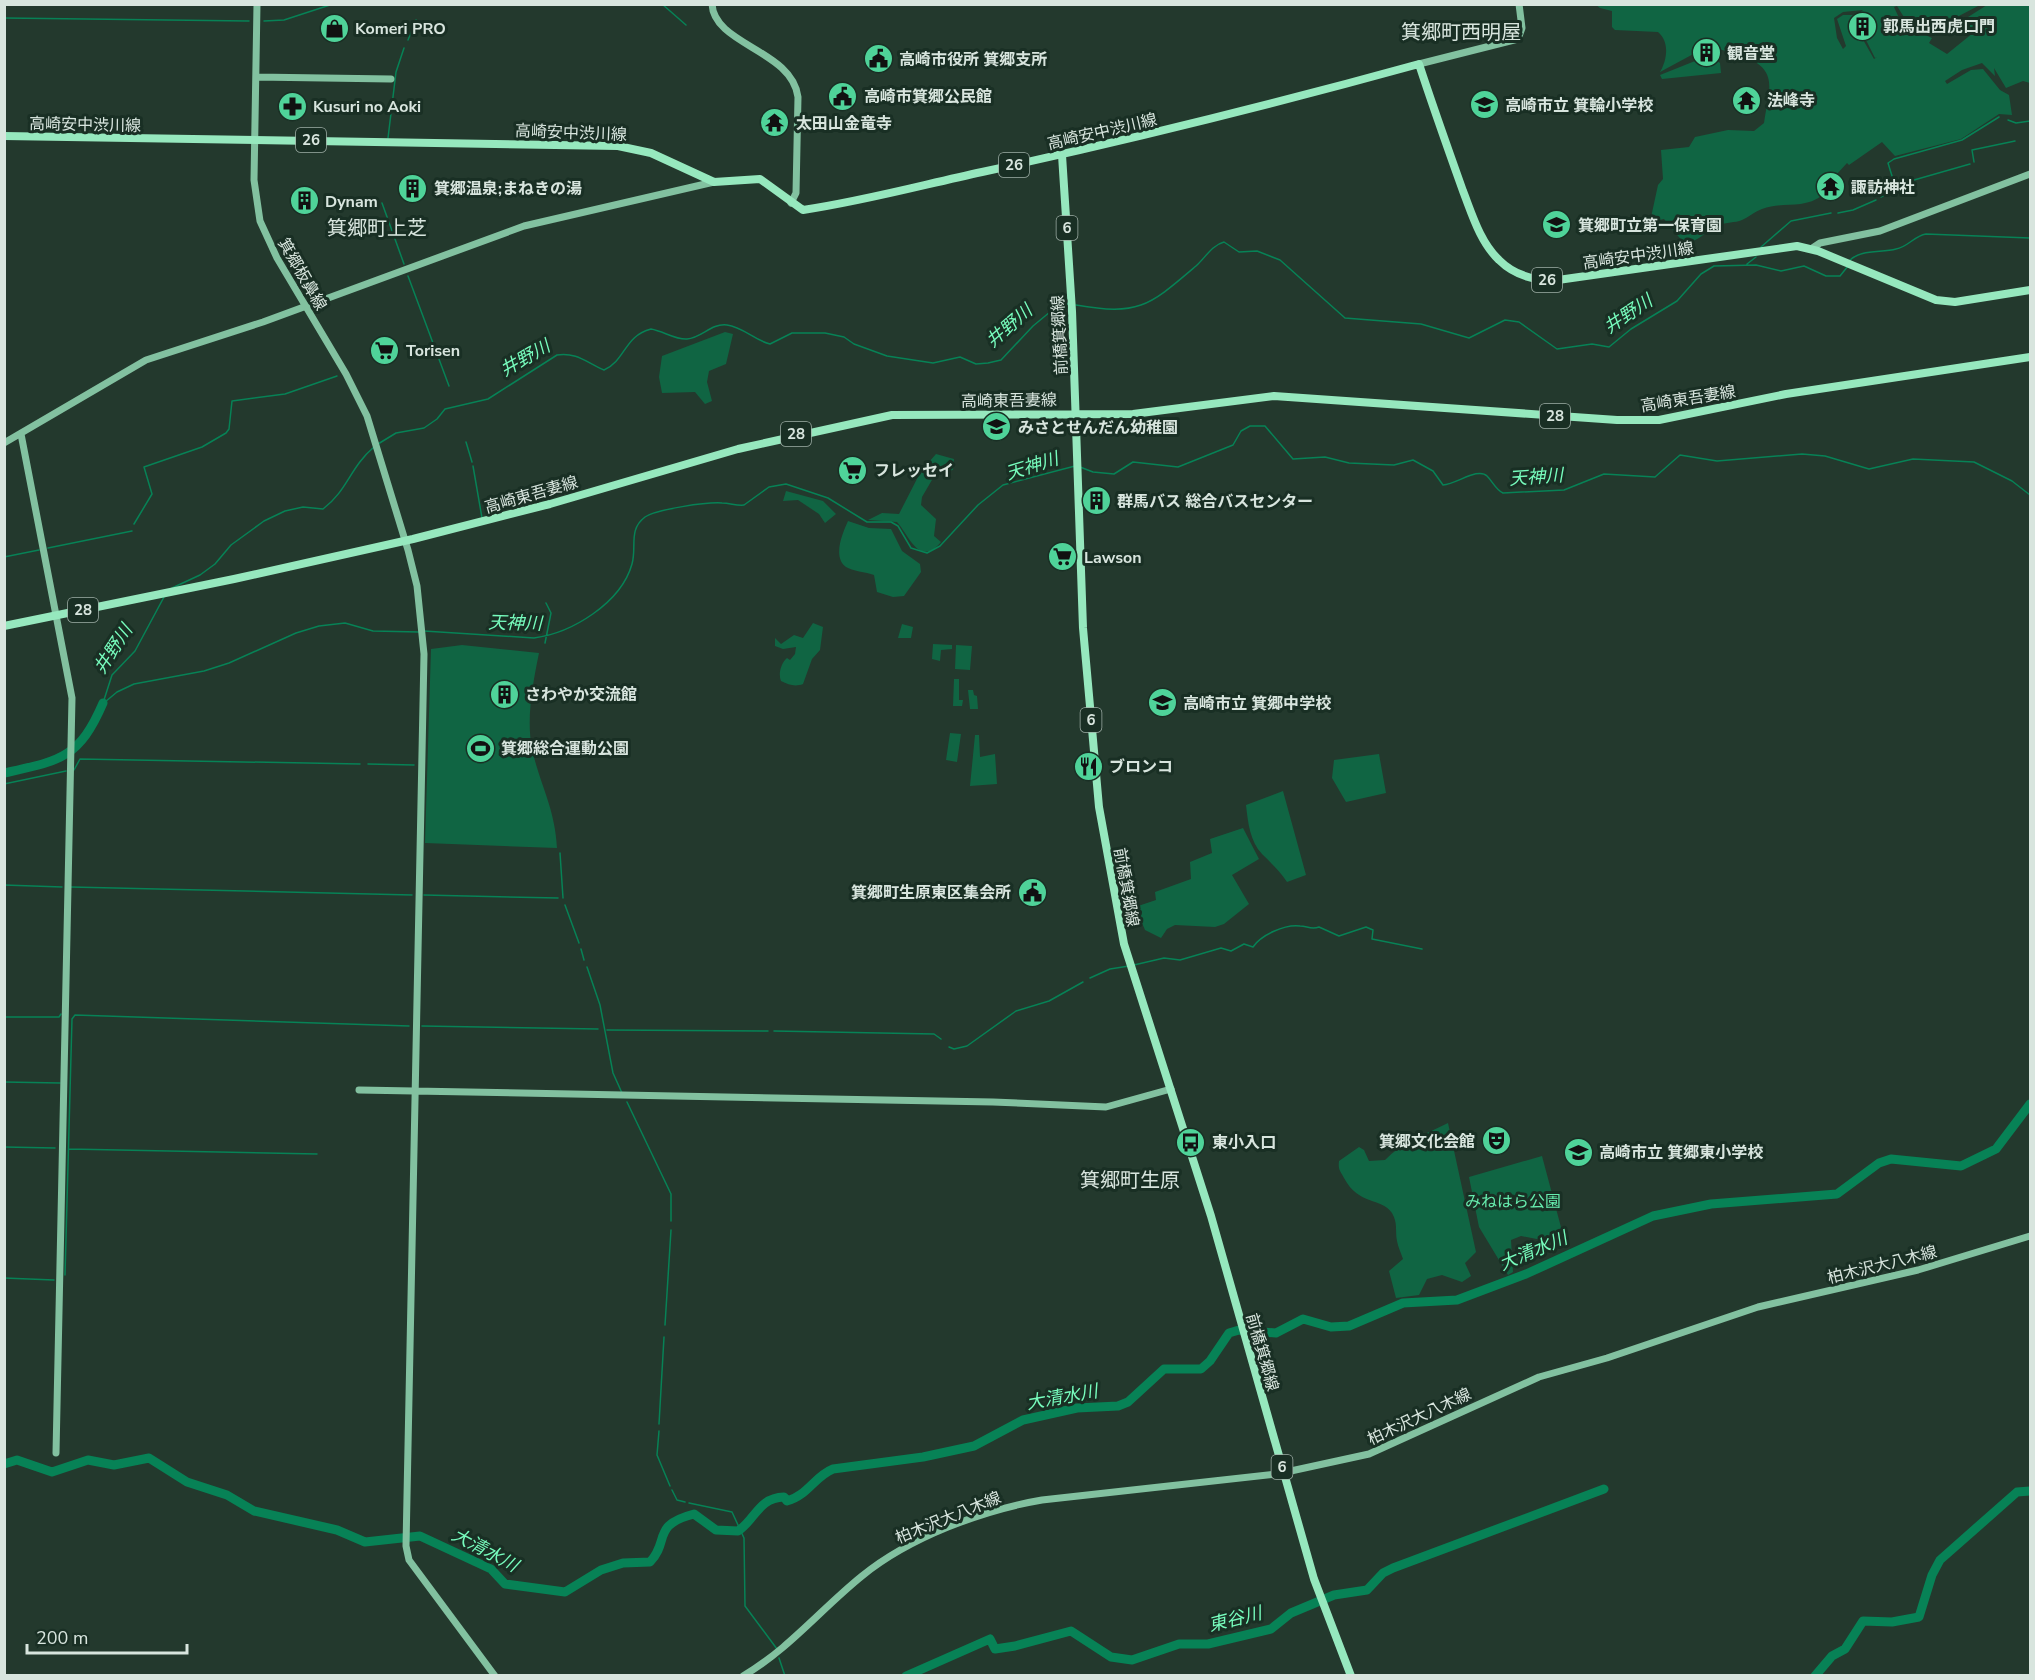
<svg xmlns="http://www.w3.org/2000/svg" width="2035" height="1680" font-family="'Nunito Sans','Noto Sans JP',sans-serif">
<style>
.green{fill:#106543;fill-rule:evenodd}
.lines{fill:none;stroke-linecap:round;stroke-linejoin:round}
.stream{stroke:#078256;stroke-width:1.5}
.river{stroke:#078256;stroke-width:9}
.secondary{stroke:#82c1a0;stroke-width:7}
.primary{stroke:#96e8be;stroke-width:8}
.labels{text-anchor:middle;stroke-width:6;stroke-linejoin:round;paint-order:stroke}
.shield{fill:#192f24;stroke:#9faea6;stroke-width:1.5}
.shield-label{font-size:15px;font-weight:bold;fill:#d8e5de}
.poi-label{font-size:16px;font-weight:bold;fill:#d8e5de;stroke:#192f24;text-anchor:start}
.street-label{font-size:16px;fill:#d8e5de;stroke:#192f24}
.park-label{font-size:16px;fill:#66ecae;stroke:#192f24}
.water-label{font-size:18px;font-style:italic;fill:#77fcbd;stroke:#192f24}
.quarter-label{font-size:20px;fill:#d8e5de;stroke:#192f24}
</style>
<rect width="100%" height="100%" fill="#23392d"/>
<path class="green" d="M 1596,5 L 1980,5 L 1957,17 L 1949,18 L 1951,24 L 1935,36 L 1907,22 L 1897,6 L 1894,7 L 1900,20 L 1884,32 L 1887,35 L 1898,25 L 1904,25 L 1932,38 L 1929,43 L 1947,54 L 1973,33 L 1972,28 L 1964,32 L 1957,31 L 1957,24 L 1987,5 L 2030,5 L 2030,83 L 2023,81 L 2006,88 L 1994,68 L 1995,76 L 1982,63 L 1962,70 L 1945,81 L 1947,84 L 1971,70 L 1983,69 L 2000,90 L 2009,95 L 2012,115 L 1999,114 L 1961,139 L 1895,156 L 1882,142 L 1849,165 L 1847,163 L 1836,175 L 1820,178 L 1823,195 C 1803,210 1783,201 1762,209 C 1754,212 1749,217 1742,220 C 1735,223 1726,222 1719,225 C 1706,229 1699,244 1683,242 L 1664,219 L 1650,222 L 1658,185 L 1663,179 L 1661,150 L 1689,147 L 1695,137 L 1728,130 L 1754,131 L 1764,123 C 1769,88 1780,70 1741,55 C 1730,51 1720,51 1710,45 L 1660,72 C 1667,60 1670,42 1658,32 L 1615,30 L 1612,27 L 1612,11 L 1600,8 ZM 1863,10 L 1858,14 L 1869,25 L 1861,30 L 1875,58 L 1877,57 L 1874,59 L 1857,29 L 1859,23 L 1855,15 L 1843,15 L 1837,19 L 1846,46 L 1843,49 L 1837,38 L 1834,18 L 1843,12 Z
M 1710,55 L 1720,63 L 1721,73 L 1662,79 L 1660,75 Z
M 725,332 L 733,334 L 726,364 L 709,371 L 707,382 L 712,401 L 705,404 L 695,392 L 662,393 L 659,377 L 662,356 Z
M 936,454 L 954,459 L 953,470 L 936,473 L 922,497 L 921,505 L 936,519 L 934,536 L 941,542 C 919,568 909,535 897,522 L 868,520 L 882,513 L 899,514 L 921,471 Z
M 786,491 L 823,501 L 836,514 L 825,523 L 819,514 L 798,500 L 783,501 Z
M 848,521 L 869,528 L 891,529 L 902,551 L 920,564 L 921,572 L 904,596 L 893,597 L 877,592 L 874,575 C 866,572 852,571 846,567 C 832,557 843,532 848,521 Z
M 813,623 L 823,627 L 820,650 L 812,659 L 803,684 C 795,687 789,685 781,681 C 778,674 781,663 787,658 L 790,660 L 795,654 L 796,647 L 783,649 L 775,646 L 775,638 L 781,644 L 794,635 L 803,638 Z
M 902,624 L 913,627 L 911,638 L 898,638 Z
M 933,644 L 952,645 L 952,649 L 941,650 L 940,661 L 932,659 Z
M 462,645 L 539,653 C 533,683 526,718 532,749 C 540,785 555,808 557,848 L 425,843 L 431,649 Z
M 956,645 L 972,646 L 970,670 L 955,669 Z
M 954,679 L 959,679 L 959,700 L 963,700 L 962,706 L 953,706 Z
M 968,690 L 973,690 L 974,695 L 977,696 L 978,709 L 970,709 Z
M 950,733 L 961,734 L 957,762 L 946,760 Z
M 975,735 L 979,735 L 980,757 L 995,754 L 997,784 L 970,786 Z
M 1379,754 L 1386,793 L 1346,802 L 1332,778 L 1334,760 Z
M 1283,791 L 1306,875 L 1287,882 C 1280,871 1272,864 1262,854 C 1250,841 1248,823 1246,805 Z
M 1243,828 L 1259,859 L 1232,875 L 1249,904 L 1224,924 L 1215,927 L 1175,925 L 1167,929 L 1161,938 L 1145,930 L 1135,907 L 1156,900 L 1155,892 L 1191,879 L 1190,862 L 1212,853 L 1210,839 Z
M 1448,1123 L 1476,1252 L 1465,1263 L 1471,1276 L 1462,1282 L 1442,1275 L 1427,1279 L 1419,1295 L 1396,1298 L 1389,1271 L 1403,1259 C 1401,1253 1398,1247 1397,1241 C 1395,1231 1398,1223 1392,1213 C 1381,1197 1359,1206 1344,1178 C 1340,1170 1338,1170 1339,1161 L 1359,1147 L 1364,1150 L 1369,1161 L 1385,1160 C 1402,1142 1426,1134 1448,1123 Z
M 1542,1156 L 1562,1231 L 1547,1241 L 1521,1236 L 1511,1240 L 1513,1272 L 1508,1275 L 1479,1227 L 1469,1177 Z"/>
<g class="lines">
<path class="stream" d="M 662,4 L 686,25
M 4,18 L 249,21
M 264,21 L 284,20 L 333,4
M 408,40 L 416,20
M 2008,120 L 2016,123 L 2030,121
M 388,138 L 396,72 L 404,48
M 1974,162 L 1972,150 L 2015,141
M 1896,189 L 1888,163 L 1894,159 L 1962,140 L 1999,117
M 1881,197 L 1907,182 L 1970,164
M 382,203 L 404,264
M 1838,213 L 1853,210 L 1876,200
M 1761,247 L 1791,221 L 1831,213
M 1849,261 C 1860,249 1881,253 1896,249 C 1908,247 1914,236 1926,234 L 2030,238
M 1747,264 L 1756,257
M 408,276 L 449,386
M 1076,305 C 1139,316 1149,306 1196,266 C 1205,258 1212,245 1224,242 L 1239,252 L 1257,251 L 1280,260 L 1345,318 L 1421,324 L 1469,338 L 1505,320 L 1519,322 L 1557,349 L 1592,344 L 1609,347 L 1631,329 L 1677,301 L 1701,274 L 1714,266 L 1756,265 L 1781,271 L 1804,266 L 1826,276 L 1840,276 L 1848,266
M 466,442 L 472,462
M 378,444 L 396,433 L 424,428 L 437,419 L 445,409 L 488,399 L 557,355 C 577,352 587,363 604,370 C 626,360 624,336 651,329 C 663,331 676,340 687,339 C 702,338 711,323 727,325 C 743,327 754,340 770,344 L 792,333 L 825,333 L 844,337 L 854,344 L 887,356 L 933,363 L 960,357 L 976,364 L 988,363 L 1001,360 L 1033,326 L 1056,307 L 1068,304
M 473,466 L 482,518
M 1080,467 L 1093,472 L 1114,474 L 1133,462 L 1178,467 L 1233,445 L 1241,431 L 1250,426 L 1265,426 L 1293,459 L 1325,457 L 1349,463 L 1394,465 L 1413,460 L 1433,471 L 1443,485 C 1457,484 1478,467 1487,476 C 1493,482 1496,490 1503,493 L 1564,490 L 1604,474 L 1655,477 L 1680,455 L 1717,461 L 1802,454 L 1825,456 L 1869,469 L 1913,459 L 1974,462 L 2012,481 L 2030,495
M 134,524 L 152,494 L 144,467 L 202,447 L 226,433 L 229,429 L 232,401 L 285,394 L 337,376
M 48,548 L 132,531
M 4,557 L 39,550
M 172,588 L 200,575 L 215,564 L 231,545 L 264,521 L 285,511 L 303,507 L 323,509 C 348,490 350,467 374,447
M 424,631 L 534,638 C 572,633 621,603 632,564 C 637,546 628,530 645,517 C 657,509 707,502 722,503 C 730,503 737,506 744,505 L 769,487 L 786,484 L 828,498 L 867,522 L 891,522 L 898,526 L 911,548 L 927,553 L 940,546 L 978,505 L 1003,485 L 1075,466
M 545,643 L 551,613 L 546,603
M 105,702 L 117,692 L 134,684 L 204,671 L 229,663 L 296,633 L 319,626 L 345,623 L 373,631 L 419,632
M 103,703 L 112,675 L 135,651 L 164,597
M 368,764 L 414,765
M 74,770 L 80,759 L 360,764
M 4,784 L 66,771
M 560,853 L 563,898
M 4,885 L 62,887
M 71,887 L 412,895
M 424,895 L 558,898
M 565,905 L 579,943
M 581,949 L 584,960
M 1134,965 L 1164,958 L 1180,960 L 1221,948 L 1231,951 L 1244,944 L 1253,947 C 1261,935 1285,924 1300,926 C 1307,926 1311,930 1319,927 L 1339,936 L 1366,927 L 1373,930 L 1372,939 L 1422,949
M 587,967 L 600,1005 L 613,1073 L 622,1093
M 1090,978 L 1110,969 L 1129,966
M 4,1017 L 59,1017 L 61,1014
M 422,1026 L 598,1029
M 607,1030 L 768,1031
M 774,1031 L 934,1034 L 941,1039
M 949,1047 L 954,1049 L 967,1046 L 1016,1011 L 1049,1001 L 1083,982
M 4,1082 L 60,1083
M 627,1102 L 671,1194 L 671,1221
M 4,1147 L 55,1148
M 69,1149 L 317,1154
M 65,1275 L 72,1019 L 75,1015 L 409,1026
M 4,1278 L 54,1280
M 665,1325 L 671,1230
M 659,1424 L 664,1337
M 659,1431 L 657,1455 L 670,1486
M 672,1490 L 677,1500 L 685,1502
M 689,1503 L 732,1512 L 744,1538 L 745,1606 L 777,1649
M 779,1658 L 785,1676"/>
<path class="river" d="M 4,773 C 59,761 79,759 103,703
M 4,1464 L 17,1460 L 52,1472 L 88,1460 L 114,1465 L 149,1458 L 187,1482 L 227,1495 L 254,1511 L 337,1530 L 365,1542 L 420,1536 L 491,1569 L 505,1584 L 565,1592 L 601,1570 L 623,1563 L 650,1562 C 670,1541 651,1525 694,1514 L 716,1530 L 738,1531 C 756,1519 758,1498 784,1497 L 787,1501 C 807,1496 815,1476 833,1469 L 923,1457 L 974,1446 L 1023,1420 L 1077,1408 L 1118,1406 L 1128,1402 L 1164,1369 L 1201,1369 L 1210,1361 L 1229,1333 L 1239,1330 L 1276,1333 L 1303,1319 L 1331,1327 L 1349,1326 L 1403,1303 L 1457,1300 L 1526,1274 L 1653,1216 L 1711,1204 L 1837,1194 L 1879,1163 L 1891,1159 L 1961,1166 L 1996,1149 L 2030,1104
M 906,1676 L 990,1639 L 995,1649 L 1015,1646 L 1071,1631 L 1111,1657 L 1132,1660 L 1179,1644 L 1208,1644 L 1271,1629 L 1291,1613 L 1334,1595 L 1367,1590 L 1383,1573 L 1393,1568 L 1604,1489
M 1815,1676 L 1832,1656 L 1845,1649 L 1863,1621 L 1892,1622 L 1919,1617 L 1932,1575 L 1940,1560 L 2017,1492 L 2030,1491"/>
<path class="secondary" d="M 257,4 L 254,180 L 260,221 L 277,258 L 346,374 L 367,416 L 408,550 L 417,586 L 424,654 L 406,1546 L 409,1560 L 495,1676
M 712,4 C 714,45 792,50 798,97 L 796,193 L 791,203
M 1419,64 L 1518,39 L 1522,28 L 1519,4
M 256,77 L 391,79
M 1811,249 L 1820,243 L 1880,231 L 2030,174
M 21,434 L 72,698 L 56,1453
M 4,443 L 146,360 L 263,322 L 524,226 L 714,182
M 359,1090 L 993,1102 L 1106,1107 L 1171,1089
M 743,1676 C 789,1649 821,1609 862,1576 C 910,1537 983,1510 1042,1500 L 1277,1474 L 1369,1454 L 1539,1377 L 1607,1358 L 1758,1307 L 1918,1270 L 2030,1236"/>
<path class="primary" d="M 4,136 L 618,146 L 651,153 L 714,182 L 760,179 L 803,210 C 864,201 922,185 982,172 C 1129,140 1274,104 1419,64 C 1433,107 1448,149 1463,191 C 1472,214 1480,242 1499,260 C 1515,276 1537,281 1558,280 L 1797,246 L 1818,251 L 1936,300 L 1955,302 L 2030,290
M 1062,155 L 1072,311 L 1083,628 L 1099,807 L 1124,944 L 1211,1216 L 1314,1579 L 1351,1676
M 4,626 L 234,579 L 413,539 L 550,504 L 738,449 L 892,415 L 1133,414 L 1274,396 L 1617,420 L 1659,420 L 1786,394 L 2030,357"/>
</g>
<defs>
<symbol id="building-disc" viewBox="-11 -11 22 22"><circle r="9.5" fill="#4fd399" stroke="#192f24"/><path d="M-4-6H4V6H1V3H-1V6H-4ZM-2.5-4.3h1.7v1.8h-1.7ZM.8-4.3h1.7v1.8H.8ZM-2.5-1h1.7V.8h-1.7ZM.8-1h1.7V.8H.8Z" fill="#111"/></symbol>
<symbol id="shop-disc" viewBox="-11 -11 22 22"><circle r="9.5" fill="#4fd399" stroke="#192f24"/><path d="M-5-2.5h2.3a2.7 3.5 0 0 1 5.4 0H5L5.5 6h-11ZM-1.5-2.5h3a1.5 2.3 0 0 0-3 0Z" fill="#111"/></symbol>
<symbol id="civic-disc" viewBox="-11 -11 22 22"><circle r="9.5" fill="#4fd399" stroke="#192f24"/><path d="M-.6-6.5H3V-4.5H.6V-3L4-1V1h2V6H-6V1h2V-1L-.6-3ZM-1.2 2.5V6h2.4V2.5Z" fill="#111"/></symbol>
<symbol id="temple-disc" viewBox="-11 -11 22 22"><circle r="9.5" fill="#4fd399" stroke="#192f24"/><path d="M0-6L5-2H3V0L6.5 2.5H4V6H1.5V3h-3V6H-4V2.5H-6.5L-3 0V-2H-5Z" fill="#111"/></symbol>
<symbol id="school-disc" viewBox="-11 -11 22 22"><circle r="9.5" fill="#4fd399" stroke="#192f24"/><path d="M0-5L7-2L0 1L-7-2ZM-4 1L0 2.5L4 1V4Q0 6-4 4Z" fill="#111"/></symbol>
<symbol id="pharmacy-disc" viewBox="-11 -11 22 22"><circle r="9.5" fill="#4fd399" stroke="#192f24"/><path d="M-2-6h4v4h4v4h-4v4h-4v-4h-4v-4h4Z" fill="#111"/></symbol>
<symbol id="supermarket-disc" viewBox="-11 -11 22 22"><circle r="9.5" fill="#4fd399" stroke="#192f24"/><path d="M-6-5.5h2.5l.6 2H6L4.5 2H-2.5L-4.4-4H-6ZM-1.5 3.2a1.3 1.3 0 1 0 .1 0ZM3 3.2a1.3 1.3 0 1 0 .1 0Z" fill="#111"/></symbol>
<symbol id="stadium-disc" viewBox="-11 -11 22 22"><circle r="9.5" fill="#4fd399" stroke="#192f24"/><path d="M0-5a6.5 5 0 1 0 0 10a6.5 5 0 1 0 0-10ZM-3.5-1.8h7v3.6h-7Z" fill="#111"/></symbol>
<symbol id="restaurant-disc" viewBox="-11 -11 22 22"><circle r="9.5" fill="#4fd399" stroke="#192f24"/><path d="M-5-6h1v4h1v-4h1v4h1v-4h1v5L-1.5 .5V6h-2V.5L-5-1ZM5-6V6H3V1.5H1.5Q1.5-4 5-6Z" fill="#111"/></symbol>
<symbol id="theatre-disc" viewBox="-11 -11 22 22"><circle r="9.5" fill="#4fd399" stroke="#192f24"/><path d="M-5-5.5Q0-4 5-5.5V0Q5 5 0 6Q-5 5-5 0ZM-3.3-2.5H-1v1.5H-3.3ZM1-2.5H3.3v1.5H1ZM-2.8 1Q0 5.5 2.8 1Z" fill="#111"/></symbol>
<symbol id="bus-disc" viewBox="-11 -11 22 22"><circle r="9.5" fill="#4fd399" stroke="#192f24"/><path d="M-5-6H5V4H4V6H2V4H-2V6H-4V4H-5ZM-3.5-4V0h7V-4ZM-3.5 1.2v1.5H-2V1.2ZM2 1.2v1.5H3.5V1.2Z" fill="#111"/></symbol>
</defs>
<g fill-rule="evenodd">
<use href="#building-disc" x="1846" y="10" width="33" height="33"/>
<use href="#shop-disc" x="318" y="12" width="33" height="33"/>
<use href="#building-disc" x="1690" y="36" width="33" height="33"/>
<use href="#civic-disc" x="862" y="42" width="33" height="33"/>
<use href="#civic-disc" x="826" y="80" width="33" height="33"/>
<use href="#temple-disc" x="1730" y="84" width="33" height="33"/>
<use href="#school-disc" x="1468" y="88" width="33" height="33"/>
<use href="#pharmacy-disc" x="276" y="90" width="33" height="33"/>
<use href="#temple-disc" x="758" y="106" width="33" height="33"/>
<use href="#temple-disc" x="1814" y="170" width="33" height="33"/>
<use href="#building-disc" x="396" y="172" width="33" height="33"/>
<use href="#building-disc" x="288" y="184" width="33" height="33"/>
<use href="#school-disc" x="1540" y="208" width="33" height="33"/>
<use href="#supermarket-disc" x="368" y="334" width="33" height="33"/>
<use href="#school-disc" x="980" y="410" width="33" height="33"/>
<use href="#supermarket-disc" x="836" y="454" width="33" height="33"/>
<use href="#building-disc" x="1080" y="484" width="33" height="33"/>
<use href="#supermarket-disc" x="1046" y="540" width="33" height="33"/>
<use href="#building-disc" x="488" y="678" width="33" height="33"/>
<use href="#school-disc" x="1146" y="686" width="33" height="33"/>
<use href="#stadium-disc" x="464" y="732" width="33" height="33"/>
<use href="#restaurant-disc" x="1072" y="750" width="33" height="33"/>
<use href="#civic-disc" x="1016" y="876" width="33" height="33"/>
<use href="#theatre-disc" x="1480" y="1124" width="33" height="33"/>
<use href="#bus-disc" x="1174" y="1126" width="33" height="33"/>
<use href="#school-disc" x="1562" y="1136" width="33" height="33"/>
</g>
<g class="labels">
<g class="shield">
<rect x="296" y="128" width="30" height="24" rx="4.5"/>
<rect x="999" y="153" width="30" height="24" rx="4.5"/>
<rect x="1056.5" y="216" width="21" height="24" rx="4.5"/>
<rect x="1532" y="268" width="30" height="24" rx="4.5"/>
<rect x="1540" y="404" width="30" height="24" rx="4.5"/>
<rect x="781" y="422" width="30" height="24" rx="4.5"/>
<rect x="68" y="598" width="30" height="24" rx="4.5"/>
<rect x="1080.5" y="708" width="21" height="24" rx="4.5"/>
<rect x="1271.5" y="1455" width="21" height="24" rx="4.5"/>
</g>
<g class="shield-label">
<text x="311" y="145">26</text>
<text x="1014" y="170">26</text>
<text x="1067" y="233">6</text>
<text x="1547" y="285">26</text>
<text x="1555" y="421">28</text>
<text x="796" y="439">28</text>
<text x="83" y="615">28</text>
<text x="1091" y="725">6</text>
<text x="1282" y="1472">6</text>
</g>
<g class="poi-label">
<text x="1883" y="32">郭馬出西虎口門</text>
<text x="355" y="34">Komeri PRO</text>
<text x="1727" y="59">観音堂</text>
<text x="899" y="65">高崎市役所 箕郷支所</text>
<text x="864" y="102">高崎市箕郷公民館</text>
<text x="1767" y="106">法峰寺</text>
<text x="1505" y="111">高崎市立 箕輪小学校</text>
<text x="313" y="112">Kusuri no Aoki</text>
<text x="796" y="129">太田山金竜寺</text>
<text x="1851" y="193">諏訪神社</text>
<text x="434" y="194">箕郷温泉;まねきの湯</text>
<text x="325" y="207">Dynam</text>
<text x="1578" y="231">箕郷町立第一保育園</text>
<text x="406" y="356">Torisen</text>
<text x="1018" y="433">みさとせんだん幼稚園</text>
<text x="874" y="476">フレッセイ</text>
<text x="1117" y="507">群馬バス 総合バスセンター</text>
<text x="1084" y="563">Lawson</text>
<text x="525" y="700">さわやか交流館</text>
<text x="1183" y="709">高崎市立 箕郷中学校</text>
<text x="501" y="754">箕郷総合運動公園</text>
<text x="1109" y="772">ブロンコ</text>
<text x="1011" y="898" text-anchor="end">箕郷町生原東区集会所</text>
<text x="1475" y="1147" text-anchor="end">箕郷文化会館</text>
<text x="1212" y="1148">東小入口</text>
<text x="1599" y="1158">高崎市立 箕郷東小学校</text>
</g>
<g class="street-label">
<text transform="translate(85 124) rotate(1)" y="6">高崎安中渋川線</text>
<text transform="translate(1102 131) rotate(-13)" y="6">高崎安中渋川線</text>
<text transform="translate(571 132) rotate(2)" y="6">高崎安中渋川線</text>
<text transform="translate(1638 255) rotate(-8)" y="6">高崎安中渋川線</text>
<text transform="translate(303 274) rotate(60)" y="6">箕郷板鼻線</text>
<text transform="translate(1059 335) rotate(-93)" y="6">前橋箕郷線</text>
<text transform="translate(1688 398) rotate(-9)" y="6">高崎東吾妻線</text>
<text transform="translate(1009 400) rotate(-1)" y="6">高崎東吾妻線</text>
<text transform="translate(531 494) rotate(-16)" y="6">高崎東吾妻線</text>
<text transform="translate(1127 887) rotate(80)" y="6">前橋箕郷線</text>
<text transform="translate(1882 1264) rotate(-14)" y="6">柏木沢大八木線</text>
<text transform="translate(1263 1352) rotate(74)" y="6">前橋箕郷線</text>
<text transform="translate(1419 1416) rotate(-25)" y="6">柏木沢大八木線</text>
<text transform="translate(948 1517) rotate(-22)" y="6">柏木沢大八木線</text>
</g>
<g class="park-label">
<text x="1513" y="1207">みねはら公園</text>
</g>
<g class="water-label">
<text transform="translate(1628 314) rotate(-34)" y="6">井野川</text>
<text transform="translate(1009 326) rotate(-41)" y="6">井野川</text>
<text transform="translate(525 358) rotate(-30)" y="6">井野川</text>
<text transform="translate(1032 466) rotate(-17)" y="6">天神川</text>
<text transform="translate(1536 477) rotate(-4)" y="6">天神川</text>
<text transform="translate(515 623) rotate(1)" y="6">天神川</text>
<text transform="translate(113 649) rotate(-57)" y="6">井野川</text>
<text transform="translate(1533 1251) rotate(-23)" y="6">大清水川</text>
<text transform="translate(1062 1397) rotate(-10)" y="6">大清水川</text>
<text transform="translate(485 1550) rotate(28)" y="6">大清水川</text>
<text transform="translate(1235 1619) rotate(-14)" y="6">東谷川</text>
</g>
<g class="quarter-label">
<text x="1461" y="39">箕郷町西明屋</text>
<text x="377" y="235">箕郷町上芝</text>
<text x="1130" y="1187">箕郷町生原</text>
</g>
</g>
<rect width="2035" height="1680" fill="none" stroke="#d8e5de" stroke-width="12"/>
<path d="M27 1644v9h160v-9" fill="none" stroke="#d8e5de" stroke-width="3"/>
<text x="36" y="1644" font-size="18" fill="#d8e5de" stroke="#192f24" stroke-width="4.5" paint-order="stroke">200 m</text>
</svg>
